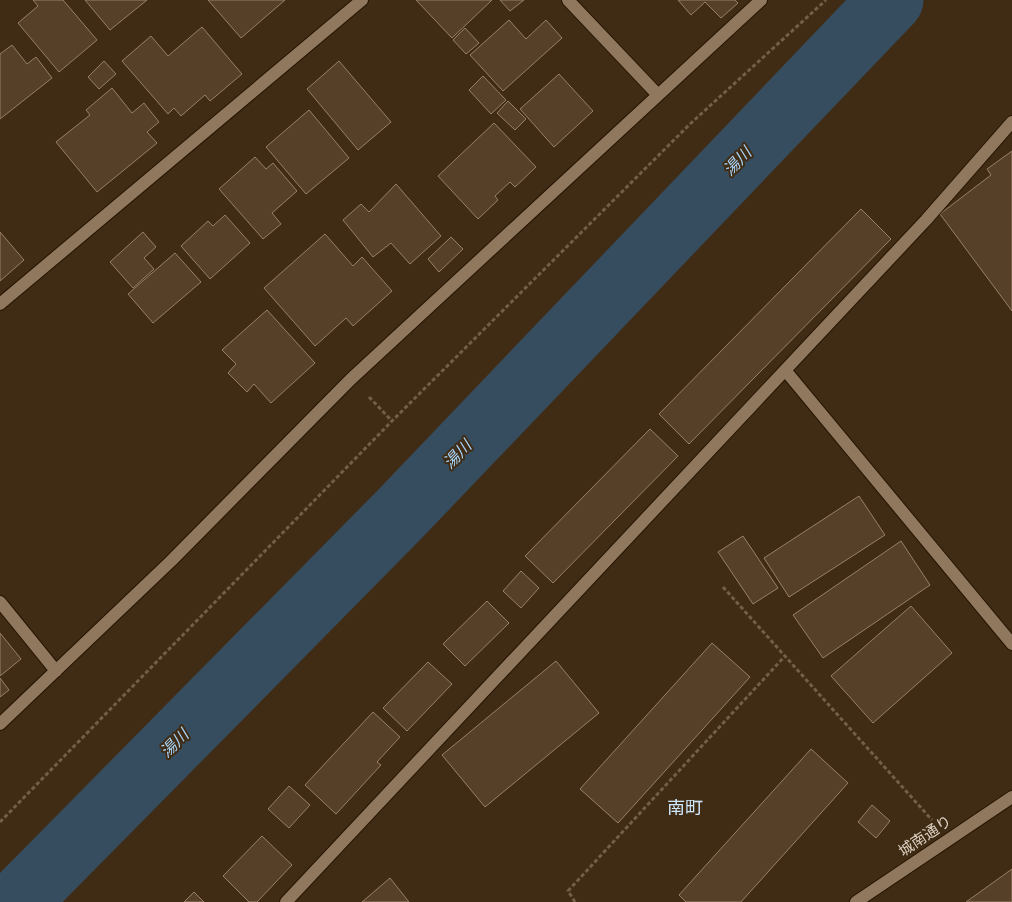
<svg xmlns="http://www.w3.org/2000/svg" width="1012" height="902" font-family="'Sofia Sans Condensed','Noto Sans JP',sans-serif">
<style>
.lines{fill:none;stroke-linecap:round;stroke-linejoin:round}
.river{stroke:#364d5f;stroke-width:65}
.building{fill:#564128;stroke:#988066}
.minor-casing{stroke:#261400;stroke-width:14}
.path{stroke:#715f4a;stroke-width:3;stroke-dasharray:4 2.5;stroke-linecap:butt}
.minor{stroke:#8f785e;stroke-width:12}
.labels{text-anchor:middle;stroke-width:4;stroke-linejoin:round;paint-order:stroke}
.street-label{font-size:15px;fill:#ddd1c3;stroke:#402c14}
.water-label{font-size:16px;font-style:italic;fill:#a7d5fa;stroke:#402c14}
.quarter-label{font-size:18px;fill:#cee8fd;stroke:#402c14}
</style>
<rect width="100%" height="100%" fill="#402c14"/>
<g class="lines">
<path class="river" d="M 17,902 L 399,515 L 891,0"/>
</g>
<path class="building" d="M 33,0 L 63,0 L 97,40 L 59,72 L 18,23 L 38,6 Z
M 85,0 L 147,0 L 110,30 Z
M 208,0 L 285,0 L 241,38 Z
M 416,0 L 492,0 L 452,38 Z
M 500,0 L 524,0 L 510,11 Z
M 678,0 L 735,0 L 738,3 L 721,18 L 705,2 L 691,15 Z
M 509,20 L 526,39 L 546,20 L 562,38 L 503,91 L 470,55 Z
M 202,27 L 242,74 L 210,101 L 205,95 L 181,116 L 174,108 L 168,114 L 122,61 L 151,36 L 168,56 Z
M 465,28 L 479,43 L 466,54 L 453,40 Z
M 12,45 L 27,64 L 36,57 L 52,78 L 0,119 L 0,54 Z
M 104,61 L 116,74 L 99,89 L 88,77 Z
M 339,61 L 391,122 L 358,150 L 307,89 Z
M 559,74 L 593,111 L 554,147 L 520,109 Z
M 483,76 L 506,100 L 491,114 L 469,90 Z
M 112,88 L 132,113 L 144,103 L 159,122 L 147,132 L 157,143 L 97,192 L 56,142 L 90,115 L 86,110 Z
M 508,101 L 526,119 L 515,130 L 497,113 Z
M 309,110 L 349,158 L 306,194 L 266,147 Z
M 494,123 L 536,167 L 515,187 L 510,182 L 495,196 L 498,200 L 478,219 L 438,176 Z
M 1012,151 L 1012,311 L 940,214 L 991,175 L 987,169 Z
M 255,157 L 266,169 L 273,163 L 297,191 L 272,213 L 281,224 L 263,239 L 219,189 Z
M 396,184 L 441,236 L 410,264 L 391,243 L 373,257 L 343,220 L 361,204 L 369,212 Z
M 861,209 L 891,239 L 689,444 L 659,414 Z
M 225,215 L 250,243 L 210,279 L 181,246 L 208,221 L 213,226 Z
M 0,232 L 24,260 L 0,281 Z
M 143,232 L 156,247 L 144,258 L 154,269 L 133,288 L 110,262 Z
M 325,234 L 353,266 L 362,257 L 392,291 L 353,326 L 346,318 L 315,346 L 264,288 Z
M 451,237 L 463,249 L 439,272 L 428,259 Z
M 175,253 L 201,282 L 153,323 L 128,294 Z
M 267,310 L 315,363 L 271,403 L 254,384 L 247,392 L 228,373 L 236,364 L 222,350 Z
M 650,429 L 678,456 L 553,583 L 525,556 Z
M 859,496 L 885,535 L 789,597 L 764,558 Z
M 743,536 L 778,588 L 753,604 L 718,552 Z
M 901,541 L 930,585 L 823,658 L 793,615 Z
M 521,571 L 539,588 L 521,608 L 503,591 Z
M 487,601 L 509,623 L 465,666 L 443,644 Z
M 911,606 L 952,653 L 873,723 L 831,676 Z
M 0,633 L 21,659 L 0,676 Z
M 712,643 L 750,677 L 618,823 L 580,789 Z
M 556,661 L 599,713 L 485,807 L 442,755 Z
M 428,662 L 452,684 L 407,731 L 383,708 Z
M 0,678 L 9,690 L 0,697 Z
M 373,712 L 400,737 L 377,762 L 381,765 L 336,814 L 305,785 Z
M 811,749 L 848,783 L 741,902 L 686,902 L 679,895 Z
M 289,786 L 310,805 L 289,828 L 268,809 Z
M 872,805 L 890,821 L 876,838 L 858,822 Z
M 262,836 L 292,865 L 257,902 L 249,902 L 223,876 Z
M 1012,869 L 1012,902 L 966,902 Z
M 390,878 L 409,902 L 362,902 Z
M 194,892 L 204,902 L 184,902 Z"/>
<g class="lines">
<defs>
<path id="minor" d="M 568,0 L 658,95
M 0,304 L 362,0
M 785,370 L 1012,644
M 0,602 L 56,671
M 0,724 L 171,561 L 351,379 L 761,0
M 286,902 L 926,220 L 1012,122
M 856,902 L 1012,797"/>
</defs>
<use href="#minor" class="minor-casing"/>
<path class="path" d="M 369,397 L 392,421
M 723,587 L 932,820
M 0,822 L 392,421 L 690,124 L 826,0
M 575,902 L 568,891 L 785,656"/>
<use href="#minor" class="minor"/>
</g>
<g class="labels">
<g class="street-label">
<text transform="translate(925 836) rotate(-34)" y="5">城南通り</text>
</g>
<g class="water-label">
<text transform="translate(737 161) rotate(-46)" y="6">湯川</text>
<text transform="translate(457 454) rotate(-46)" y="6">湯川</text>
<text transform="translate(174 743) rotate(-45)" y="6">湯川</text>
</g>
<g class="quarter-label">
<text x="685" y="814">南町</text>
</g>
</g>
</svg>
